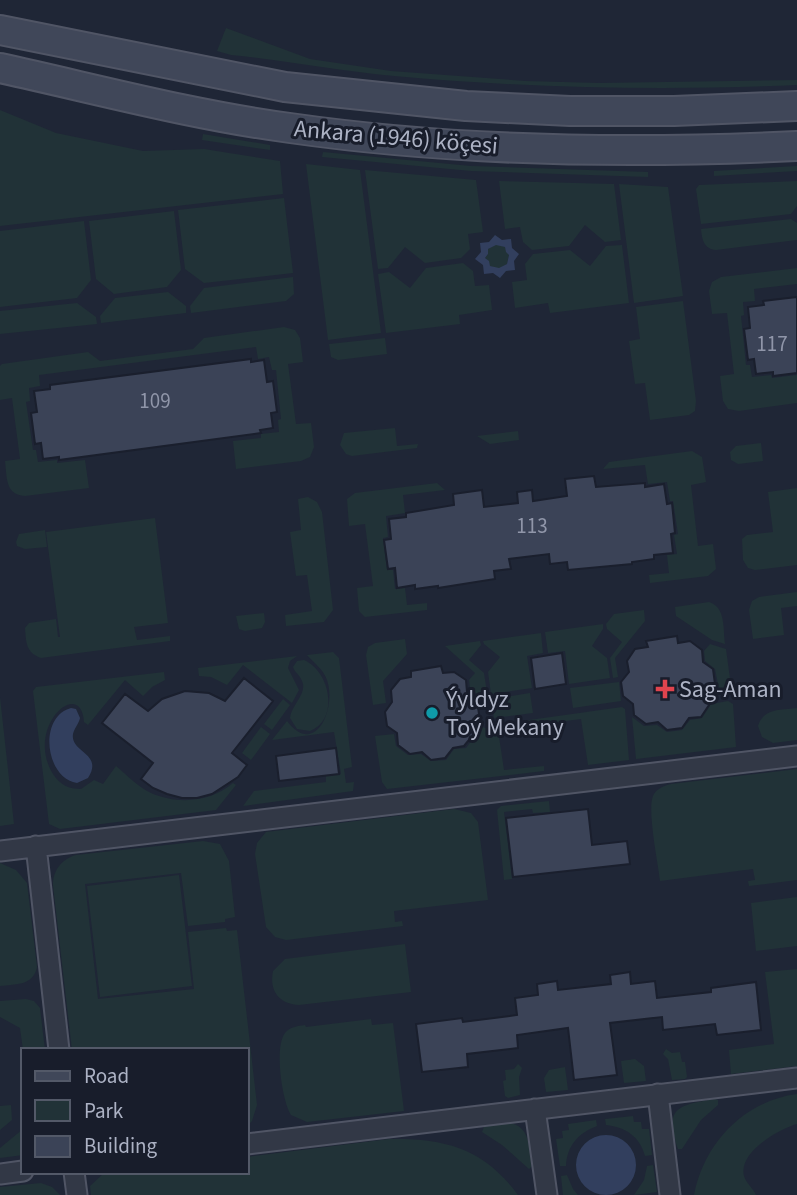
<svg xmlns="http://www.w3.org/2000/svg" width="797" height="1195" font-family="'Source Sans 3',sans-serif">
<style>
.green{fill:#213237}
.water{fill:#323f5e;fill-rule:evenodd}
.building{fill:#3b4357;stroke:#1a1f2d;stroke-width:2}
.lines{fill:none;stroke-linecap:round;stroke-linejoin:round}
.minor-casing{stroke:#505565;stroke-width:23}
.secondary-casing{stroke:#505565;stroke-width:32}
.minor{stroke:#323846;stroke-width:19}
.secondary{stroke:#404759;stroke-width:28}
.health-dot{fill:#e0444e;stroke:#181d2b;stroke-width:2.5}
.culture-dot{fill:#0f9aa8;stroke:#181d2b;stroke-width:2.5}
.labels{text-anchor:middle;stroke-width:6;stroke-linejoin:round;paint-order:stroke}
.number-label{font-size:21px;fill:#9096a9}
.street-label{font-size:24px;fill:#acb2c4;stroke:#181d2b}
.poi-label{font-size:24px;fill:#acb2c4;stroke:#181d2b;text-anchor:start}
</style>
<rect width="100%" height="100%" fill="#1f2636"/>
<path class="green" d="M 226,28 L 310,59 L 391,71 L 526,81 L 599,83 L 797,80 L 797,85 C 662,91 528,88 394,76 C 339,71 285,60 231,55 L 217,51 Z
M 0,110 L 56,133 L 143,151 L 204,149 L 280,161 L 283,194 L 0,226 Z
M 203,134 L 270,145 L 270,150 L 202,140 Z
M 323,152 L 471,166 L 648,172 L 648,177 L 471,171 L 322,157 Z
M 306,164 L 360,170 L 381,333 L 328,340 Z
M 797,166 L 797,171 L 714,176 L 714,171 Z
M 365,170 L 476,180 L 483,232 L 468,234 L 470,249 L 461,258 L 425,263 L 405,247 L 388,268 L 378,269 Z
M 499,181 L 614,184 L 621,240 L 605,242 L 585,225 L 569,246 L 532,250 L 523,242 L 520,227 L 505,229 Z
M 797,181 L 797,206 L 791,214 L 701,224 L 696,189 L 699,185 Z
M 619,184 L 668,187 L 683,296 L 634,303 Z
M 284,198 L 293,273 L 204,283 L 185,269 L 178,210 Z
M 174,211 L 181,270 L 167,287 L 114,294 L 96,279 L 89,221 Z
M 791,219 L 797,223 L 797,240 L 716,250 C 704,249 702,240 701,229 Z
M 84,221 L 91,280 L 77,298 L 0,307 L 0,231 Z
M 496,244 L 505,247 L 509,255 L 507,264 L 499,269 L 490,266 L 485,258 L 488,254 L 488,249 Z
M 622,245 L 629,303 L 550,313 L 548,303 L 515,308 L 512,282 L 527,280 L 525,264 L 533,254 L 570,250 L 590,266 L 606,246 Z
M 463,263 L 473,271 L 475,286 L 489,285 L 492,310 L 459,315 L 460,324 L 386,333 L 378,274 L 389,272 L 410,288 L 426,268 Z
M 797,268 L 797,284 L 754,289 L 755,301 L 743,302 L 744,315 L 741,316 L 746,365 L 750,365 L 752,377 L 771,375 L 772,378 L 797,375 L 797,403 L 739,411 L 728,409 L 723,401 L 720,376 L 734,374 L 727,313 L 712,314 L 709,291 L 712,282 L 721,277 Z
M 293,277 L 294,294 L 286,301 L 191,313 L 190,306 L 204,288 Z
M 168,292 L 186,306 L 186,313 L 101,323 L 100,316 L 115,298 Z
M 683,301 L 696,401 L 695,411 L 689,415 L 650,420 L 645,383 L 635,384 L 629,341 L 640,339 L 636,307 Z
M 77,303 L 96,317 L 97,324 L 0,334 L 0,311 Z
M 284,327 L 295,330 L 300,338 L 303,362 L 288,364 L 296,424 L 311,423 L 314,447 L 310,457 L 301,461 L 236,469 L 233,441 L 261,438 L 261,434 L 279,432 L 278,420 L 281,419 L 276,370 L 272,370 L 269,357 L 258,359 L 256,347 L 39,375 L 40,386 L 29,388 L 30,401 L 26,402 L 33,450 L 36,450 L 38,462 L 57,460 L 57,463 L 85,460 L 89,488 L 25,496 C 5,495 7,477 5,461 L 20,459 L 12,398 L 0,400 L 0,366 L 2,364 L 88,352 L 100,361 L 193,349 L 204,338 Z
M 385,338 L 387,354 L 338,360 L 331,357 L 329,344 Z
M 395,428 L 397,446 L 418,444 L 417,448 L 352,456 L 346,454 L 340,445 L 344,433 Z
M 518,431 L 519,440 L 490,444 L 477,436 Z
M 761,443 L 763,461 L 738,464 L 731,460 L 730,452 L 736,446 Z
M 692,451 L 702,457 L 706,482 L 691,485 L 698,546 L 713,544 L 716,569 L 708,576 L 650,583 L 649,575 L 669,573 L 667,555 L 677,554 L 674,535 L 678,534 L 673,501 L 670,501 L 667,482 L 648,484 L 645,465 L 603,469 L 609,462 Z
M 437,483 L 445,490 L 403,495 L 405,513 L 386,516 L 388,537 L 383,538 L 387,570 L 393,570 L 395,589 L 405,588 L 407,605 L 427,603 L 427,610 L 365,617 L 359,611 L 357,588 L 373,586 L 365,524 L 349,526 L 347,499 L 355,493 Z
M 797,488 L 797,565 L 755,570 L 748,568 L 743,560 L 742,539 L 747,535 L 773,532 L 768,492 Z
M 308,497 L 317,502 L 322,512 L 333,610 L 324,622 L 286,626 L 285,615 L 312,611 L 307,575 L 296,576 L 290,532 L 301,530 L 298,499 Z
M 155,518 L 168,623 L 134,627 L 137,640 L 170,636 L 170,641 L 41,658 C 26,653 26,642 25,628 L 29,623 L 56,619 L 58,637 L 60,637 L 46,532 Z
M 45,530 L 47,547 L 25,549 L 17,546 L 16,542 L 19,534 Z
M 797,592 L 797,606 L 781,608 L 784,635 L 753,639 L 749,610 L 752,601 L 759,597 Z
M 709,602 C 726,607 723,629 725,644 L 712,640 L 676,616 L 675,607 Z
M 644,610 L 645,621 L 615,658 L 618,677 L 613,678 L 610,658 L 622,642 L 607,629 L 606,624 L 614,614 Z
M 264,613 L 265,622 L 262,628 L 245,631 L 239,629 L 236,616 Z
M 603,624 L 603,629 L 592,646 L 607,658 L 610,678 L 569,684 L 565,651 L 548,653 L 545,632 Z
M 541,633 L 543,653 L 527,656 L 532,688 L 491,694 L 488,672 L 500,657 L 484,644 L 483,641 Z
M 405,639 L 407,654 L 383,681 L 386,703 L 373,705 L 366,655 L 368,647 L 375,643 Z
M 480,641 L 481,645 L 469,660 L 484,673 L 488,699 L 484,700 L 470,688 L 469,680 L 475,673 L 445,646 Z
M 710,644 L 726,649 L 731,686 L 727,690 L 712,691 L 718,684 L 715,669 L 705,661 L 704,651 Z
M 333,652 L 339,658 L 352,767 L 344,769 L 346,783 L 354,782 L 353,791 L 243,806 L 254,791 L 326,782 L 326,776 L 341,774 L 334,732 L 272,740 L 287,721 C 315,758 337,708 327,680 C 323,669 314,663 307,655 Z
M 297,656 L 290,661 L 288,668 L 299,690 L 292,703 L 243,665 L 227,685 L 211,677 L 199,676 L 198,668 Z
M 304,660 C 330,671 340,719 310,731 L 297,729 L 290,718 C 291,705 308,693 302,681 C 300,675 295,673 293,667 L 297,661 Z
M 164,672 L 165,680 L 152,687 L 143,696 L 125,680 L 88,725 L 84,722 C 81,676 24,727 53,774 C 60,785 69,789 81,789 L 94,780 L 103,784 L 116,766 C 127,775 138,787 151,793 C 178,805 211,802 233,783 L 236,785 L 216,810 L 60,829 L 49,824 L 33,691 L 36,687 Z
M 619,682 L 621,701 L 573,708 L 570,688 Z
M 530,693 L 533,713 L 494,718 L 491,699 Z
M 0,697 L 14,824 L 0,826 Z
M 283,699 L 290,705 L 272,730 L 264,724 Z
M 728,701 L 733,704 L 736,747 L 636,759 L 632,717 L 644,726 L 657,725 L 667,732 L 682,730 L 690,720 L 702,718 L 711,704 Z
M 622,707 L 625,709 L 629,760 L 588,765 L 581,719 L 498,730 L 504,770 L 544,766 L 544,771 L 387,789 L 382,782 L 375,736 L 394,734 L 396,746 L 408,755 L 421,754 L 431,761 L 446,760 L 454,749 L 466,748 L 482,727 L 490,729 L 493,725 Z
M 797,708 L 797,740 L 773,743 L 762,737 L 758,726 C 763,708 782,710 797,708 Z
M 261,727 L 270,734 L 251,760 L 242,753 Z
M 797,769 L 797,880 L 749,886 L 748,881 L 755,880 L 753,869 L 660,881 C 658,863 647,810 653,796 C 656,789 663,786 671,784 Z
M 549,801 L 550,812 L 533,813 L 532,809 L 504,812 L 512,879 L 504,880 L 497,810 L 501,806 Z
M 454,809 L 471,813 L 478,822 L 488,900 L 394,911 L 395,922 L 402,921 L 403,926 L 286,940 L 275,937 L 266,927 L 255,854 L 257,843 L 266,832 Z
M 203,841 L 220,844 L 229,861 L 235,917 L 225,919 L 225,922 L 188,926 L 181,873 L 85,884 L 98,999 L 194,989 L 188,932 L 226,928 L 227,931 L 237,930 L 257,1105 L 252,1121 L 247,1126 L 247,1050 L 72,1050 L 53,885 C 53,870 62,859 76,855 Z
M 0,863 L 16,870 L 27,883 L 37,967 C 33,986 16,984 0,986 Z
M 179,875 L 192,986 L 100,997 L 87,886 Z
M 797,897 L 797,946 L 756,951 L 751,903 Z
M 405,944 L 411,992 L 299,1005 C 279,1004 269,991 273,971 L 285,959 Z
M 797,969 L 797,1066 L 731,1074 L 729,1050 L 774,1044 L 765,972 Z
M 26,999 L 34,1001 L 40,1008 L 45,1050 L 23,1050 L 20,1028 L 0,1017 L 0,1001 Z
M 371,1019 L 372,1025 L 393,1023 L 404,1111 L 307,1122 L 291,1115 C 282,1101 274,1047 285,1033 C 290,1027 297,1026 305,1025 L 306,1027 Z
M 666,1049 L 672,1053 L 680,1052 L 682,1062 L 685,1062 L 687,1077 L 685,1079 L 672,1080 L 668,1059 L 663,1054 Z
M 635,1059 L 644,1066 L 646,1081 L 624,1083 L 621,1061 Z
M 518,1064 L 522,1068 L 519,1077 L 520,1095 L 508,1098 L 505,1096 L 503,1081 L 506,1080 L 505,1070 L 514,1069 Z
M 565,1067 L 568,1090 L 546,1092 L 544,1078 L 549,1070 Z
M 797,1094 L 797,1124 C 779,1129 738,1152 744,1176 C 746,1183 753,1188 756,1195 L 694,1195 C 704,1143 744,1101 797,1094 Z
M 715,1099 L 718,1100 L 718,1105 L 701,1120 L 682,1149 L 678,1149 C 663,1107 679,1105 715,1099 Z
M 11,1105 L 12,1120 L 0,1130 L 0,1106 Z
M 633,1116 L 634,1122 L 641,1122 L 642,1129 L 649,1129 L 652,1155 L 645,1156 C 640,1137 626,1127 606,1125 L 605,1119 Z
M 596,1120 L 597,1126 C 578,1133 567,1146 566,1166 L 560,1166 L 556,1139 L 563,1138 L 562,1131 L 569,1130 L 568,1124 Z
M 507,1123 C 530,1124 529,1147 532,1166 L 529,1169 L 502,1145 L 482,1132 L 484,1127 Z
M 23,1129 L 23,1155 L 0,1158 L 0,1148 Z
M 389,1139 C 444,1138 484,1148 518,1195 L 91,1195 L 90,1186 L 103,1174 L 122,1172 L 247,1172 L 247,1157 Z
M 653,1165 L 657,1192 L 634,1195 L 644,1180 L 647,1166 Z
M 567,1175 L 573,1189 L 578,1195 L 563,1195 L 561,1176 Z
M 41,1183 L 52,1187 L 60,1195 L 0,1195 L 0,1187 Z"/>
<path class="water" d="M 495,235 L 502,240 L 511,239 L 512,248 L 519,254 L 514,261 L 515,270 L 506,271 L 500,278 L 493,273 L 484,274 L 483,265 L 475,259 L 481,252 L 480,243 L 489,242 ZM 496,245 L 505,247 L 506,252 L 509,255 L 507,264 L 499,268 L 490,266 L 489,261 L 485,258 L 488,254 L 488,249 Z
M 71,708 L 76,709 L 80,718 C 79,723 74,729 73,734 C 70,753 104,753 88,778 L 77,783 C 45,778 38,717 71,708 Z
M576 1165a30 30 0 1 1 60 0a30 30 0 1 1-60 0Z"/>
<path class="building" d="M 797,297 L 797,373 L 773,376 L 773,372 L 756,374 L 754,359 L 748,360 L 744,329 L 750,328 L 748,307 L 764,305 L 763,301 Z
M 251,359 L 251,362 L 264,360 L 267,382 L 273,381 L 277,412 L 271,413 L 273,428 L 260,430 L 261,433 L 59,460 L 59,457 L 43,459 L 41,443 L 35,444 L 31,413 L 37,412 L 34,391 L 50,389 L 50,385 Z
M 594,476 L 596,487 L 645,483 L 645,487 L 664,484 L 667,504 L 672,503 L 675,533 L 671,534 L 673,553 L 654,555 L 654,559 L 632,562 L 632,564 L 568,570 L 567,562 L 550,564 L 549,554 L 509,559 L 511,569 L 494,571 L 495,579 L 438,588 L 438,586 L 415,589 L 415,585 L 397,588 L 395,568 L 388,569 L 384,540 L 391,539 L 389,519 L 406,517 L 406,513 L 454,505 L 453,494 L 482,490 L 484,507 L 518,503 L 517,492 L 532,490 L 533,501 L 567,496 L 565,479 Z
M 677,636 L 678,643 L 690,641 L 702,650 L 703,662 L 713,669 L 715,684 L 708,693 L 709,705 L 701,717 L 689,718 L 682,728 L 667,730 L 658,722 L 646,724 L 634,715 L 633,704 L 623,696 L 621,682 L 629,672 L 627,661 L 635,649 L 648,647 L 646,641 Z
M 562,653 L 566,684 L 535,689 L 531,658 Z
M 441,666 L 443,673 L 454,672 L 466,680 L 467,692 L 477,699 L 479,714 L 471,723 L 473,735 L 464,746 L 453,748 L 445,758 L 431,760 L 422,752 L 410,754 L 398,745 L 397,733 L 387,726 L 385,712 L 392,702 L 391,690 L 400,679 L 411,677 L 411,671 Z
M 244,678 L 273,701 L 232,753 L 247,765 L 238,777 L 212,794 L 197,798 L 182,798 L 167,794 L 153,788 L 141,779 L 153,763 L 102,723 L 125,694 L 148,711 L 162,699 L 185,691 L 209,693 L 225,701 Z
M 336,748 L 339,774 L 279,781 L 276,756 Z
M 588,809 L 592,845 L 627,841 L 630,864 L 513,877 L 506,818 Z
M 630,972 L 631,984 L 655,981 L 657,998 L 711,992 L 711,988 L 756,982 L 761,1030 L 717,1035 L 715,1024 L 663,1030 L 662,1017 L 610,1023 L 617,1075 L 574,1080 L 568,1028 L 517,1035 L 518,1048 L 467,1054 L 468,1067 L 422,1072 L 416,1024 L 462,1018 L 463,1022 L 517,1015 L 515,998 L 538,995 L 537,984 L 557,981 L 558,990 L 611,984 L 610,975 Z"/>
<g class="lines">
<defs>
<path id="minor" d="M 36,846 L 59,1050
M 0,851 L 797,756
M 658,1094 L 670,1195
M 535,1109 L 547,1195
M 247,1144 L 797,1078
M 74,1172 L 77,1195
M 0,1174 L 23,1171"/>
<path id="secondary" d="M 0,30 L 285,87 L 466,106 L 570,111 L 674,111 L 797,106
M 0,68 C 96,89 192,115 290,128 C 458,152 628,154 797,146"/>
</defs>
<use href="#minor" class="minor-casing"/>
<use href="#secondary" class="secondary-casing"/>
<use href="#minor" class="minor"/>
<use href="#secondary" class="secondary"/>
</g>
<path class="health-dot" d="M661.5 678.5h7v7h7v7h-7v7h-7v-7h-7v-7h7z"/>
<circle class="culture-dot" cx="432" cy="713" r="7"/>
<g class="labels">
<g class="number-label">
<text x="772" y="351">117</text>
<text x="155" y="408">109</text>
<text x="532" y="533">113</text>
</g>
<g class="street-label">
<text transform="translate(396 137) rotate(5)" y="8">Ankara (1946) köçesi</text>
</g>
<g class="poi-label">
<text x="679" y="697">Sag-Aman</text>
<text x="446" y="707">Ýyldyz<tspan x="446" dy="28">Toý Mekany</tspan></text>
</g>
</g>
<rect x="21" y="1048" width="228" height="126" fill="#181d2b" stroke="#535968" stroke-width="2"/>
<rect x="35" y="1071" width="35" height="10" fill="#404759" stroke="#535968" stroke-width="2"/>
<text x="84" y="1083" font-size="21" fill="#acb2c4">Road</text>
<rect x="35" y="1100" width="35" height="21" fill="#213237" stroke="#535968" stroke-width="2"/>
<text x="84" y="1118" font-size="21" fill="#acb2c4">Park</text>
<rect x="35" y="1136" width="35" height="21" fill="#3b4357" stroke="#535968" stroke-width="2"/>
<text x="84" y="1153" font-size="21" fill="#acb2c4">Building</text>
</svg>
